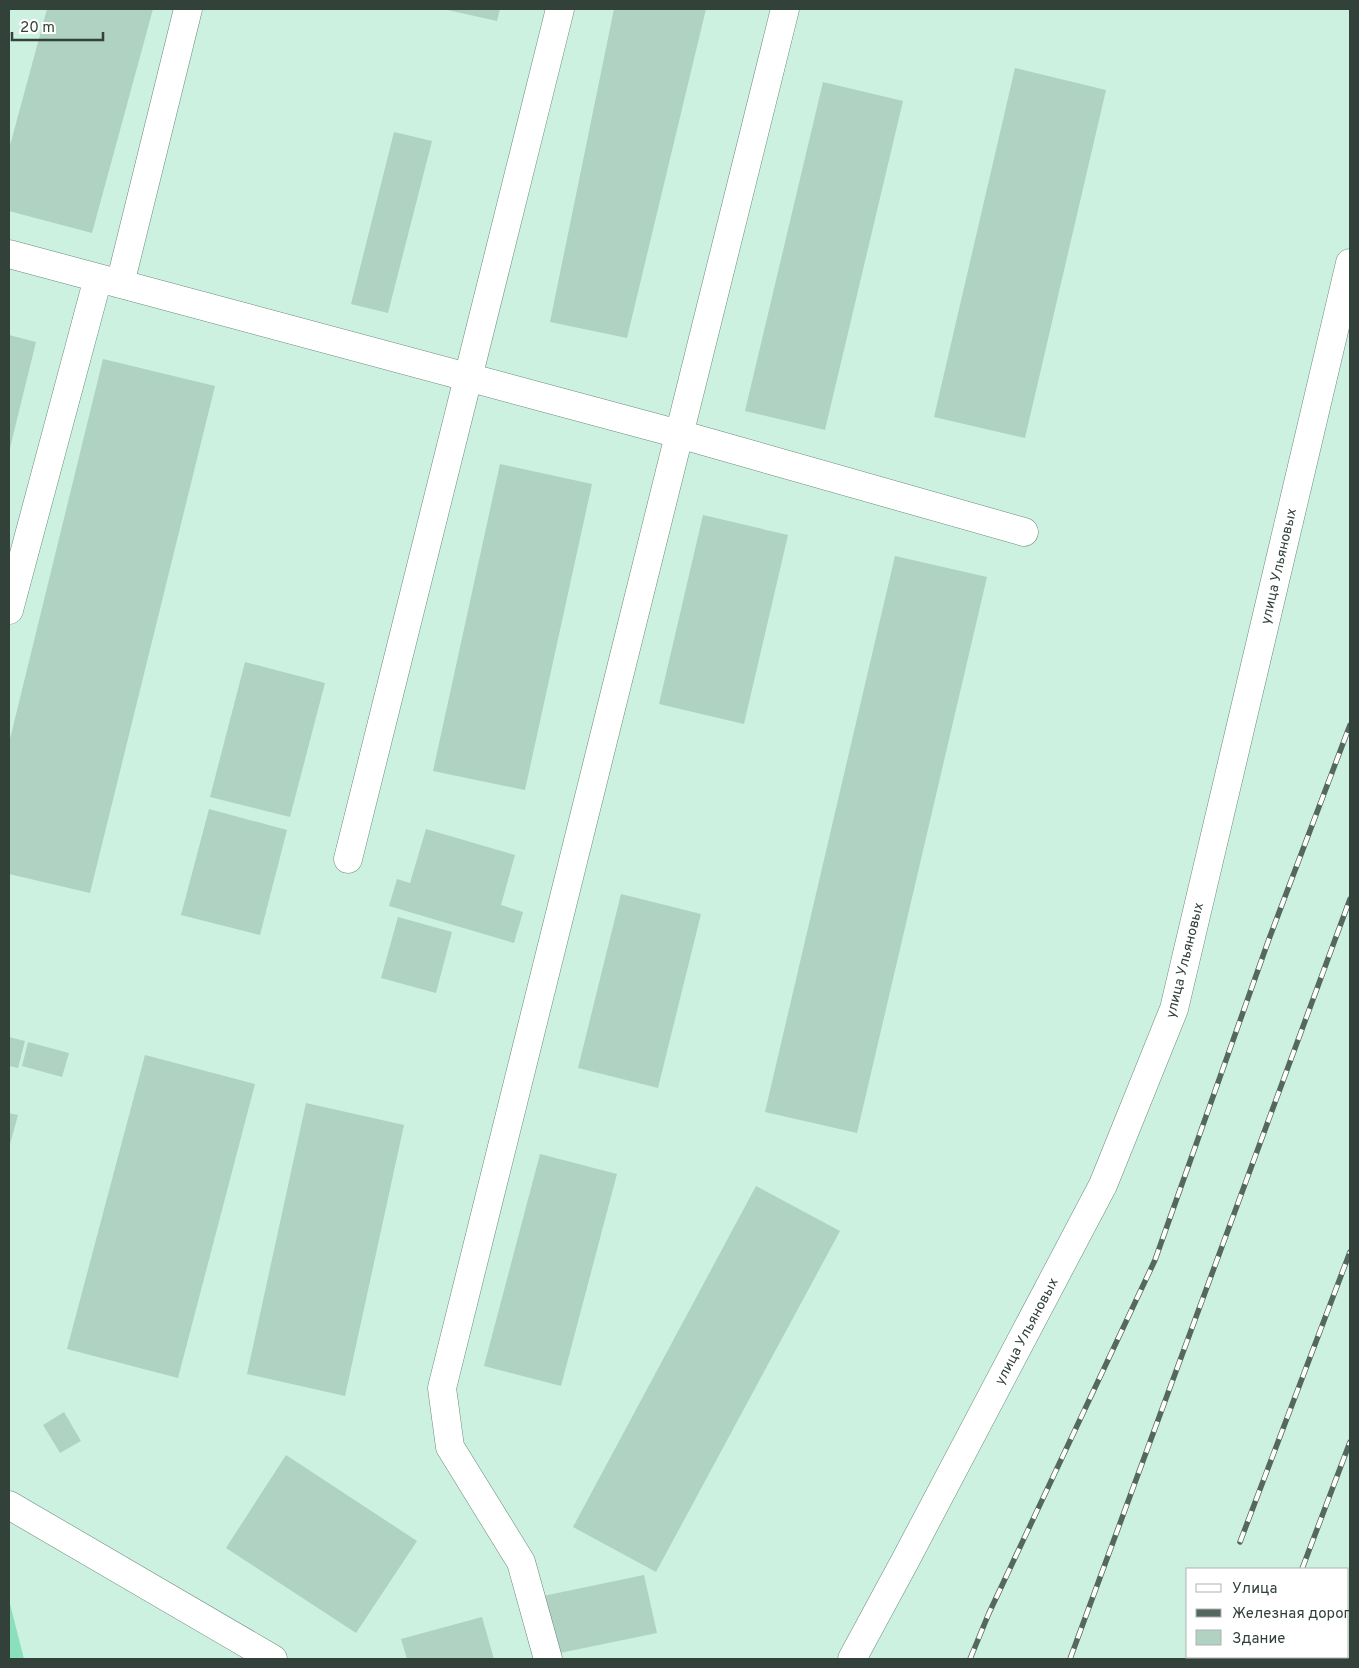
<svg xmlns="http://www.w3.org/2000/svg" width="1359" height="1668" font-family="Overpass,sans-serif">
<style>
.green{fill:#8be0bc}
.building{fill:#afd2c2}
.lines{fill:none;stroke-linecap:round;stroke-linejoin:round}
.minor-casing{stroke:#698a7b;stroke-width:29}
.minor{stroke:#fff;stroke-width:28}
.rail-casing{stroke:#55685f;stroke-width:5.5}
.rail{stroke:#fff;stroke-width:4;stroke-dasharray:11;stroke-linecap:butt}
.labels{text-anchor:middle;stroke-width:4;stroke-linejoin:round;paint-order:stroke}
.street-label{font-size:14px;fill:#32413a;stroke:#fff}
</style>
<rect width="100%" height="100%" fill="#cdf1e0"/>
<path class="green" d="M 9,1600 L 24,1659 L 9,1659 Z"/>
<path class="building" d="M 47,9 L 153,9 L 92,233 L 9,211 L 9,149 Z
M 443,9 L 500,9 L 497,21 Z
M 614,9 L 706,9 L 627,338 L 550,322 Z
M 1015,68 L 1106,90 L 1025,438 L 934,417 Z
M 823,82 L 903,101 L 825,430 L 745,411 Z
M 394,132 L 432,141 L 388,313 L 351,304 Z
M 9,335 L 36,342 L 9,452 Z
M 103,359 L 215,386 L 90,893 L 9,874 L 9,743 Z
M 500,464 L 592,484 L 525,790 L 433,771 Z
M 703,515 L 788,535 L 744,724 L 659,704 Z
M 895,556 L 987,577 L 857,1133 L 765,1112 Z
M 245,662 L 325,683 L 290,817 L 210,797 Z
M 209,809 L 287,830 L 260,935 L 181,915 Z
M 426,829 L 515,855 L 501,905 L 523,912 L 514,943 L 389,906 L 397,879 L 410,883 Z
M 621,894 L 701,914 L 658,1088 L 578,1068 Z
M 398,917 L 452,932 L 436,993 L 381,978 Z
M 9,1037 L 25,1041 L 18,1068 L 9,1066 Z
M 28,1042 L 69,1053 L 62,1077 L 22,1066 Z
M 145,1055 L 255,1084 L 178,1378 L 67,1349 Z
M 306,1103 L 404,1125 L 345,1396 L 247,1374 Z
M 9,1113 L 18,1115 L 9,1148 Z
M 540,1154 L 617,1174 L 561,1386 L 484,1366 Z
M 756,1186 L 840,1231 L 656,1572 L 573,1527 Z
M 64,1412 L 81,1441 L 60,1453 L 43,1425 Z
M 286,1455 L 417,1541 L 356,1633 L 226,1548 Z
M 644,1575 L 657,1633 L 555,1654 L 543,1596 Z
M 482,1617 L 494,1659 L 407,1659 L 401,1639 Z"/>
<g class="lines">
<defs>
<path id="minor" d="M 9,254 L 679,434 L 1024,532
M 120,284 L 188,9
M 9,610 L 98,278
M 348,859 L 560,9
M 9,1505 L 273,1659
M 548,1659 L 521,1562 L 450,1447 L 442,1388 L 785,9
M 852,1659 L 905,1561 L 1103,1185 L 1174,1009 L 1350,263"/>
</defs>
<use href="#minor" class="minor-casing"/>
<use href="#minor" class="minor"/>
<defs>
<path id="rail" d="M 1240,1542 L 1350,1252
M 1302,1569 L 1350,1442
M 970,1659 L 989,1613 L 1155,1260 L 1269,939 L 1350,725
M 1070,1659 L 1350,899
M 1269,1659 L 1269,1657"/>
</defs>
<use href="#rail" class="rail-casing"/>
<use href="#rail" class="rail"/>
</g>
<g class="labels">
<g class="street-label">
<text transform="translate(1278 566) rotate(-77)" y="5">улица Ульяновых</text>
<text transform="translate(1184 960) rotate(-76)" y="5">улица Ульяновых</text>
<text transform="translate(1026 1331) rotate(-62)" y="5">улица Ульяновых</text>
</g>
</g>
<rect width="1359" height="1668" fill="none" stroke="#32413a" stroke-width="20"/>
<rect x="1186" y="1568" width="162" height="90" fill="#ffffff" stroke="#adb3b0"/>
<rect x="1196" y="1584" width="25" height="8" fill="#ffffff" stroke="#adb3b0"/>
<text x="1232" y="1593" font-size="15" fill="#32413a">Улица</text>
<rect x="1196" y="1609" width="25" height="8" fill="#55685f" stroke="#adb3b0"/>
<text x="1232" y="1618" font-size="15" fill="#32413a">Железная дорога</text>
<rect x="1196" y="1630" width="25" height="15" fill="#afd2c2" stroke="#adb3b0"/>
<text x="1232" y="1643" font-size="15" fill="#32413a">Здание</text>
<path d="M12 32v8h91v-8" fill="none" stroke="#32413a" stroke-width="2.5"/>
<text x="20" y="32" font-size="15" fill="#32413a" stroke="#ffffff" stroke-width="4" paint-order="stroke">20 m</text>
</svg>
